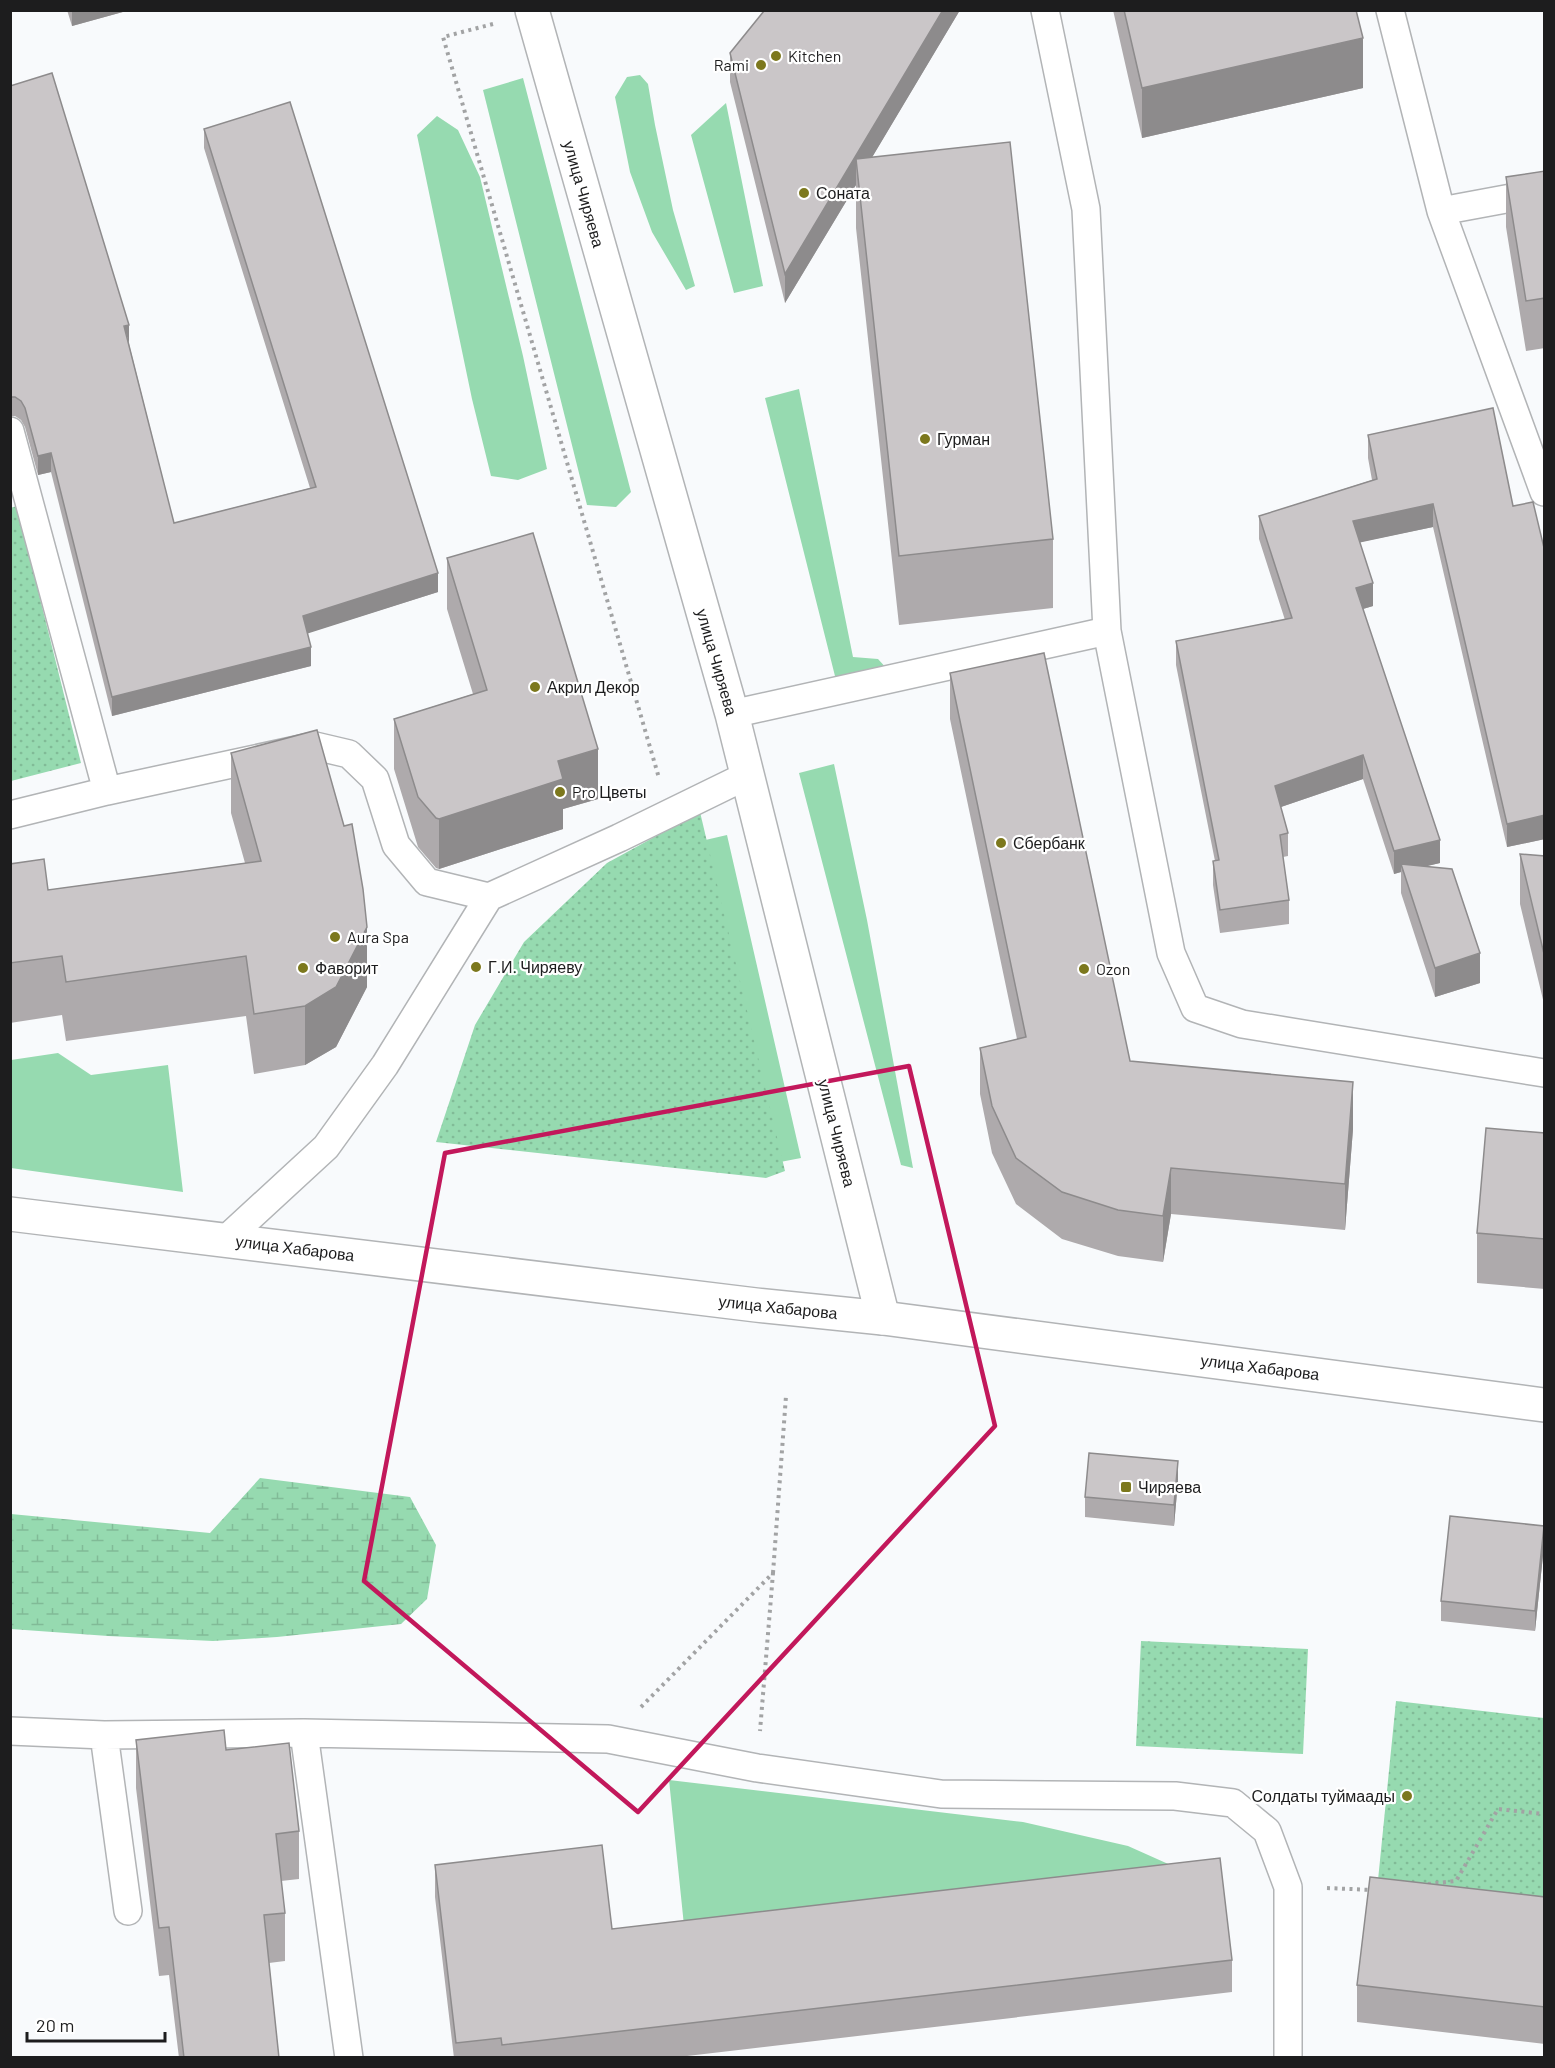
<svg xmlns="http://www.w3.org/2000/svg" width="1555" height="2068" font-family="Barlow,sans-serif">
<style>
.grass{fill:#96dab0}
.wetland{fill:url(#wetland-marsh)}
.park{fill:url(#park-dots)}
.lines{fill:none;stroke-linecap:round;stroke-linejoin:round}
.service-casing{stroke:#b2b4b6;stroke-width:30}
.minor-casing{stroke:#b2b4b6;stroke-width:36}
.secondary-casing{stroke:#b2b4b6;stroke-width:36}
.path{stroke:#a2a3a4;stroke-width:4;stroke-dasharray:3 4.5;stroke-linecap:butt}
.service{stroke:#fff;stroke-width:27}
.minor{stroke:#fff;stroke-width:33}
.secondary{stroke:#fff;stroke-width:33}
.wall{fill:#aeaaac}
.shaded-wall{fill:#8d8b8c}
.building{fill:#cac6c8;stroke:#8d8b8c;stroke-width:1.5}
.marked{fill:none;stroke:#c2185b;stroke-width:4.5;stroke-linejoin:round}
.poi-dot{fill:#7c781d;stroke:#fff;stroke-width:2}
.labels{text-anchor:middle;stroke-width:4.5;stroke-linejoin:round;paint-order:stroke}
.poi-label{font-size:16px;fill:#1d1d1e;stroke:#fff;text-anchor:start}
.street-label{font-size:16px;fill:#1d1d1e;stroke:#fff}
</style>
<defs>
<pattern id="wetland-marsh" width="20" height="14" patternUnits="userSpaceOnUse" patternTransform="scale(1.5)"><rect width="20" height="14" fill="#96dab0"/><path d="M1 5h8M5 5V1M11 12h8M15 12V8" fill="none" stroke="#81bb97"/></pattern>
<pattern id="park-dots" width="8" height="8" patternUnits="userSpaceOnUse" patternTransform="scale(1.5)"><rect width="8" height="8" fill="#96dab0"/><path d="M2 2h.1M6 6h.1" fill="none" stroke="#81bb97" stroke-width="1.8" stroke-linecap="round"/></pattern>
</defs>
<rect width="100%" height="100%" fill="#f8fafc"/>
<path class="grass" d="M 640,75 L 648,84 L 655,125 L 673,210 L 695,286 L 686,290 L 652,232 L 630,172 L 615,97 L 627,77 Z
M 523,78 L 631,492 L 616,507 L 587,505 L 483,90 Z
M 726,103 L 763,286 L 734,293 L 691,135 Z
M 437,116 L 458,130 L 480,177 L 523,356 L 547,469 L 518,480 L 491,476 L 472,399 L 417,135 Z
M 799,389 L 853,657 L 878,659 L 889,671 L 836,680 L 765,398 Z
M 834,764 L 867,920 L 913,1168 L 901,1165 L 799,773 Z
M 727,835 L 801,1158 L 775,1163 L 701,841 Z
M 58,1053 L 91,1075 L 168,1065 L 183,1192 L 11,1168 L 11,1060 Z
M 669,1780 L 1023,1822 L 1128,1846 L 1213,1884 L 686,1945 Z"/>
<path class="wetland" d="M 260,1478 L 410,1497 L 436,1545 L 427,1599 L 401,1624 L 277,1637 L 213,1641 L 108,1636 L 11,1629 L 11,1514 L 210,1533 Z"/>
<path class="park" d="M 17,506 L 81,763 L 11,781 L 10,508 Z
M 700,812 L 785,1171 L 766,1178 L 436,1142 L 475,1025 L 524,942 L 607,863 Z
M 1141,1641 L 1308,1649 L 1303,1754 L 1136,1746 Z
M 1396,1701 L 1544,1718 L 1544,1910 L 1377,1890 Z"/>
<g class="lines">
<defs>
<path id="service" d="M 1045,10 L 1086,209 L 1107,631
M 1390,10 L 1441,211 L 1544,192
M 1441,211 L 1544,492
M 10,431 L 107,791 L 315,746 L 349,754 L 375,779 L 396,845 L 427,882 L 489,897 L 619,838 L 748,775
M 732,714 L 1107,631 L 1171,953 L 1195,1008 L 1242,1024 L 1544,1073
M 10,815 L 107,791
M 225,1240 L 326,1147 L 385,1065 L 489,897
M 10,1731 L 104,1735 L 304,1733 L 349,2058
M 304,1733 L 608,1739 L 757,1768 L 941,1794 L 1175,1796 L 1233,1803 L 1267,1831 L 1288,1887 L 1288,2058
M 104,1735 L 128,1911"/>
<path id="minor" d="M 532,10 L 732,714 L 883,1318"/>
<path id="secondary" d="M 10,1214 L 756,1305 L 883,1318 L 1544,1405"/>
</defs>
<use href="#service" class="service-casing"/>
<use href="#minor" class="minor-casing"/>
<use href="#secondary" class="secondary-casing"/>
<path class="path" d="M 493,24 L 443,37 L 659,778
M 773,1573 L 786,1396
M 641,1707 L 773,1573 L 760,1731
M 1428,1884 L 1456,1881 L 1498,1809 L 1544,1814
M 1327,1888 L 1373,1890"/>
<use href="#service" class="service"/>
<use href="#minor" class="minor"/>
<use href="#secondary" class="secondary"/>
</g>
<path class="wall" d="M 67,10 L 130,10 L 72,26 Z
M 768,10 L 960,10 L 872,157 L 1053,539 L 1053,608 L 899,625 L 856,228 L 856,185 L 785,303 L 730,82 L 730,53 Z
M 1113,10 L 1356,10 L 1363,88 L 1142,138 Z
M 10,86 L 129,344 L 174,523 L 310,488 L 204,148 L 204,129 L 438,592 L 307,633 L 311,666 L 112,716 L 51,472 L 38,475 L 25,427 L 21,420 L 15,416 L 10,416 Z
M 1545,171 L 1545,348 L 1526,351 L 1506,227 L 1506,177 Z
M 1368,435 L 1513,506 L 1545,552 L 1545,839 L 1507,847 L 1433,527 L 1360,542 L 1373,606 L 1363,609 L 1440,863 L 1426,866 L 1480,983 L 1435,997 L 1401,893 L 1401,872 L 1394,874 L 1363,779 L 1281,807 L 1288,833 L 1288,856 L 1283,857 L 1289,900 L 1289,924 L 1220,933 L 1213,885 L 1213,861 L 1215,861 L 1176,665 L 1176,641 L 1285,620 L 1259,539 L 1259,516 L 1372,480 L 1368,458 Z
M 447,558 L 598,799 L 563,809 L 563,829 L 439,869 L 436,868 L 418,847 L 394,769 L 394,719 L 473,694 L 447,609 Z
M 950,673 L 1130,1061 L 1353,1129 L 1345,1230 L 1171,1214 L 1163,1262 L 1118,1256 L 1062,1239 L 1016,1204 L 992,1153 L 980,1094 L 980,1048 L 1017,1039 L 950,719 Z
M 231,753 L 367,987 L 336,1047 L 305,1065 L 254,1074 L 246,1016 L 66,1041 L 62,1015 L 10,1023 L 10,864 L 48,890 L 245,863 L 231,813 Z
M 1520,854 L 1545,856 L 1545,1008 L 1520,904 Z
M 1545,1133 L 1545,1289 L 1477,1283 L 1477,1233 Z
M 1178,1481 L 1174,1526 L 1085,1517 L 1085,1497 Z
M 1544,1546 L 1535,1631 L 1441,1621 L 1441,1601 Z
M 136,1740 L 226,1750 L 299,1831 L 299,1879 L 281,1881 L 285,1913 L 285,1961 L 269,1963 L 279,2058 L 179,2058 L 169,1975 L 159,1976 L 136,1788 Z
M 435,1865 L 612,1929 L 1232,1960 L 1232,1992 L 670,2058 L 454,2058 L 435,1897 Z
M 1545,1897 L 1545,2044 L 1357,2022 L 1357,1985 Z"/>
<path class="shaded-wall" d="M 72,10 L 130,10 L 72,26 Z
M 943,10 L 960,10 L 858,181 L 856,159 L 856,185 L 785,303 L 785,274 Z
M 1363,38 L 1363,88 L 1142,138 L 1142,88 Z
M 129,325 L 129,344 L 124,326 Z
M 51,453 L 51,472 L 38,475 L 38,456 Z
M 1433,504 L 1433,527 L 1353,544 L 1353,521 Z
M 438,573 L 438,592 L 303,635 L 303,616 Z
M 1373,583 L 1373,606 L 1356,611 L 1356,588 Z
M 311,647 L 311,666 L 112,716 L 112,697 Z
M 598,749 L 598,799 L 563,809 L 563,829 L 439,869 L 439,819 L 558,761 Z
M 1363,755 L 1363,779 L 1275,809 L 1275,786 Z
M 1545,815 L 1545,839 L 1507,847 L 1507,824 Z
M 1440,840 L 1440,863 L 1403,872 L 1401,864 L 1401,872 L 1394,874 L 1394,851 Z
M 367,927 L 367,987 L 336,1047 L 305,1065 L 305,1006 Z
M 1480,953 L 1480,983 L 1435,997 L 1435,968 Z
M 1353,1082 L 1353,1129 L 1345,1230 L 1345,1184 Z
M 1171,1168 L 1171,1214 L 1163,1262 L 1163,1216 Z
M 1178,1461 L 1178,1481 L 1174,1526 L 1174,1505 Z
M 1544,1526 L 1544,1546 L 1535,1631 L 1535,1611 Z"/>
<path class="building" d="M 768,10 L 943,10 L 785,274 L 730,53 L 764,11 Z
M 1124,10 L 1356,10 L 1363,38 L 1142,88 Z
M 52,73 L 129,325 L 124,326 L 174,523 L 316,487 L 204,129 L 290,102 L 438,573 L 303,616 L 311,647 L 112,697 L 51,453 L 38,456 L 25,408 L 21,401 L 15,397 L 10,397 L 10,86 Z
M 1010,142 L 1053,539 L 899,556 L 856,159 Z
M 1545,171 L 1545,298 L 1526,301 L 1506,177 Z
M 1493,408 L 1513,506 L 1533,502 L 1545,552 L 1545,815 L 1507,824 L 1433,504 L 1353,521 L 1373,583 L 1356,588 L 1440,840 L 1394,851 L 1363,755 L 1275,786 L 1288,833 L 1280,835 L 1289,900 L 1220,910 L 1213,861 L 1219,860 L 1176,641 L 1292,618 L 1259,516 L 1377,479 L 1368,435 Z
M 533,533 L 598,749 L 558,761 L 563,779 L 439,819 L 436,818 L 418,797 L 394,719 L 487,690 L 447,558 Z
M 1044,653 L 1130,1061 L 1353,1082 L 1345,1184 L 1171,1168 L 1163,1216 L 1118,1210 L 1062,1192 L 1016,1158 L 992,1106 L 980,1048 L 1026,1037 L 950,673 Z
M 317,730 L 344,826 L 352,824 L 363,889 L 367,927 L 336,987 L 305,1006 L 254,1014 L 246,956 L 66,982 L 62,956 L 10,963 L 10,864 L 44,859 L 48,890 L 261,861 L 231,753 Z
M 1520,854 L 1545,856 L 1545,958 Z
M 1401,864 L 1452,869 L 1480,953 L 1435,968 Z
M 1486,1128 L 1545,1133 L 1545,1239 L 1477,1233 Z
M 1089,1453 L 1178,1461 L 1174,1505 L 1085,1497 Z
M 1450,1516 L 1544,1526 L 1535,1611 L 1441,1601 Z
M 224,1730 L 226,1750 L 289,1743 L 299,1831 L 276,1834 L 285,1913 L 264,1915 L 279,2058 L 184,2058 L 169,1927 L 159,1928 L 136,1740 Z
M 602,1845 L 612,1929 L 1220,1858 L 1232,1960 L 502,2045 L 501,2038 L 456,2043 L 435,1865 Z
M 1370,1877 L 1545,1897 L 1545,2007 L 1357,1985 Z"/>
<path class="marked" d="M 909,1066 L 995,1426 L 638,1812 L 364,1581 L 445,1153 Z"/>
<g class="poi-dot">
<circle cx="776" cy="56" r="6"/>
<circle cx="761" cy="65" r="6"/>
<circle cx="804" cy="193" r="6"/>
<circle cx="925" cy="439" r="6"/>
<circle cx="535" cy="687" r="6"/>
<circle cx="560" cy="792" r="6"/>
<circle cx="1001" cy="843" r="6"/>
<circle cx="335" cy="937" r="6"/>
<circle cx="476" cy="967" r="6"/>
<circle cx="303" cy="968" r="6"/>
<circle cx="1084" cy="969" r="6"/>
<rect x="1120" y="1481" width="12" height="12" rx="3"/>
<circle cx="1407" cy="1796" r="6"/>
</g>
<g class="labels">
<g class="poi-label">
<text x="788" y="62">Kitchen</text>
<text x="749" y="71" text-anchor="end">Rami</text>
<text x="816" y="199">Соната</text>
<text x="937" y="445">Гурман</text>
<text x="547" y="693">Акрил Декор</text>
<text x="572" y="798">Pro Цветы</text>
<text x="1013" y="849">Сбербанк</text>
<text x="347" y="943">Aura Spa</text>
<text x="488" y="973">Г.И. Чиряеву</text>
<text x="315" y="974">Фаворит</text>
<text x="1096" y="975">Ozon</text>
<text x="1138" y="1493">Чиряева</text>
<text x="1395" y="1802" text-anchor="end">Солдаты туймаады</text>
</g>
<g class="street-label">
<text transform="translate(584 194) rotate(74)" y="6">улица Чиряева</text>
<text transform="translate(717 662) rotate(74)" y="6">улица Чиряева</text>
<text transform="translate(837 1133) rotate(76)" y="6">улица Чиряева</text>
<text transform="translate(295 1248) rotate(7)" y="6">улица Хабарова</text>
<text transform="translate(778 1307) rotate(6)" y="6">улица Хабарова</text>
<text transform="translate(1260 1367) rotate(7)" y="6">улица Хабарова</text>
</g>
</g>
<rect width="1555" height="2068" fill="none" stroke="#1d1d1e" stroke-width="24"/>
<path d="M27 2032v9h138v-9" fill="none" stroke="#1d1d1e" stroke-width="3"/>
<text x="36" y="2032" font-size="18" fill="#1d1d1e" stroke="#ffffff" stroke-width="4.5" paint-order="stroke">20 m</text>
</svg>
